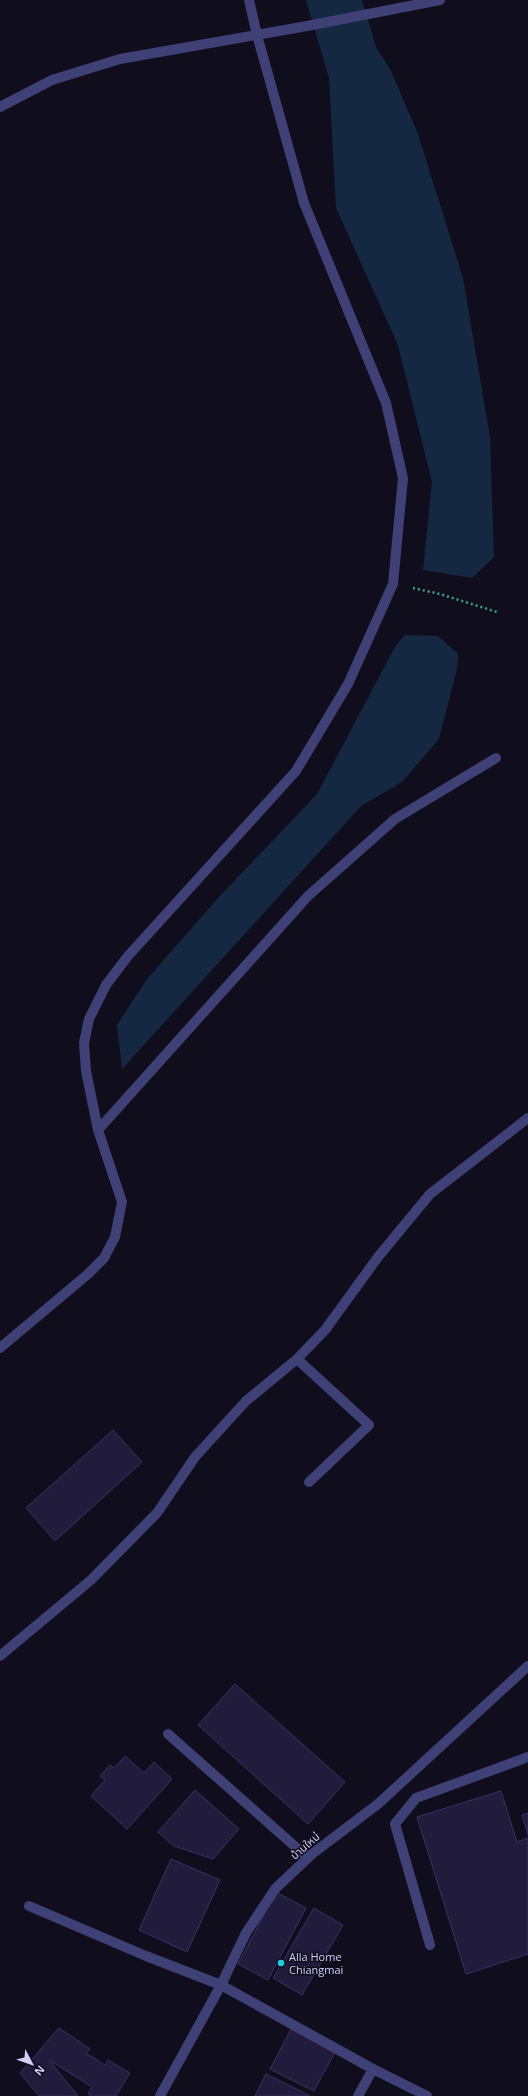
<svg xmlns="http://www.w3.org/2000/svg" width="528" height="2096" font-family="'Open Sans','Noto Sans Thai',sans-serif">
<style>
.water{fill:#142841}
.building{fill:#211c3b;stroke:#383165}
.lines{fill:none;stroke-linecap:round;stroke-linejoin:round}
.path{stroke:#3ba295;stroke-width:2.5;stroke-dasharray:2 3;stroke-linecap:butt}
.minor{stroke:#3e4076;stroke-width:10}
.poi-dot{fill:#1ad4db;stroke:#100e1d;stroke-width:1.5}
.labels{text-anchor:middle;stroke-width:3;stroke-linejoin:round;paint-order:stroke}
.street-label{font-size:11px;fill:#d2cff9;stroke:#100e1d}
.poi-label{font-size:11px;fill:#d2cff9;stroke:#100e1d;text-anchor:start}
</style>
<rect width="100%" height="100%" fill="#100e1d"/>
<path class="water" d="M 306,0 L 362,0 L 376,47 L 391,71 L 418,134 L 463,278 L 490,437 L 494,557 L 472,578 L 423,570 L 432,482 L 398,345 L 336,208 L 329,78 Z
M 405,635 L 438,636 L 458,654 L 457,669 L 439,739 L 402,782 L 361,806 L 122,1069 L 117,1025 L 147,979 L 219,897 L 317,794 L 396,645 Z"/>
<path class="building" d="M 113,1430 L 142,1462 L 55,1541 L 26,1508 Z
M 235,1684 L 345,1782 L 308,1824 L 198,1725 Z
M 125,1756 L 144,1773 L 154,1762 L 172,1779 L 127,1829 L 91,1796 L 105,1780 L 100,1776 L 110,1765 L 114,1768 Z
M 195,1790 L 239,1829 L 213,1859 L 174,1846 L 158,1832 Z
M 501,1791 L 517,1842 L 528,1838 L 528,1954 L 466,1974 L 417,1817 Z
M 528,1813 L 528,1835 L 522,1815 Z
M 171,1859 L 220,1880 L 187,1952 L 139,1930 Z
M 276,1892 L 306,1908 L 268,1980 L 238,1964 Z
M 314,1908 L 343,1925 L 302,1995 L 273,1978 Z
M 59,2028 L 90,2049 L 86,2053 L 105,2065 L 108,2060 L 130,2073 L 116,2096 L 92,2096 L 88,2094 L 92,2087 L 49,2060 L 78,2096 L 39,2096 L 20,2073 Z
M 291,2029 L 335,2052 L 314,2091 L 270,2069 Z
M 266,2074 L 310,2096 L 255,2096 Z"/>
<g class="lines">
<path class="path" d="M 413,588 L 440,594 L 497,612"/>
<path class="minor" d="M 0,107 L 52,80 L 120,59 L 307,26 L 440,0
M 98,1130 L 308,896 L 395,819 L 496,758
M 0,1348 L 88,1274 L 104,1258 L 115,1237 L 122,1202 L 98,1130 L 86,1071 L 84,1043 L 89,1019 L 106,985 L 128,956 L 296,771 L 348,684 L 393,584 L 403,478 L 386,403 L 304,203 L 257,35 L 249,0
M 297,1359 L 369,1425 L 309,1482
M 0,1656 L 91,1580 L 157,1513 L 195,1457 L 246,1401 L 297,1359 L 325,1330 L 378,1257 L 430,1194 L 528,1118
M 168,1734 L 308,1858
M 29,1906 L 146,1956 L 221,1985 L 373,2069 L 427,2096
M 430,1945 L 395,1824 L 416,1798 L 528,1757
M 160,2096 L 221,1985 L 246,1933 L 275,1889 L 312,1854 L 378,1804 L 528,1666
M 358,2096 L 373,2069"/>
</g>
<circle class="poi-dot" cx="281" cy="1963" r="4"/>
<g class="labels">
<g class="street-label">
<text transform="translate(305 1846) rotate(-41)" y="4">บ้านใหม่</text>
</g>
<g class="poi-label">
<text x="289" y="1961">Alla Home<tspan x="289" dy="13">Chiangmai</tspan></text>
</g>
</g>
<g transform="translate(32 2064) rotate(131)" stroke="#100e1d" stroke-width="3" paint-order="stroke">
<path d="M0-3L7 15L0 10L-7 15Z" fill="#d2cff9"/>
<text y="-6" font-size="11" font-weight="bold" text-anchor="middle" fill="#d2cff9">N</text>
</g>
</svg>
